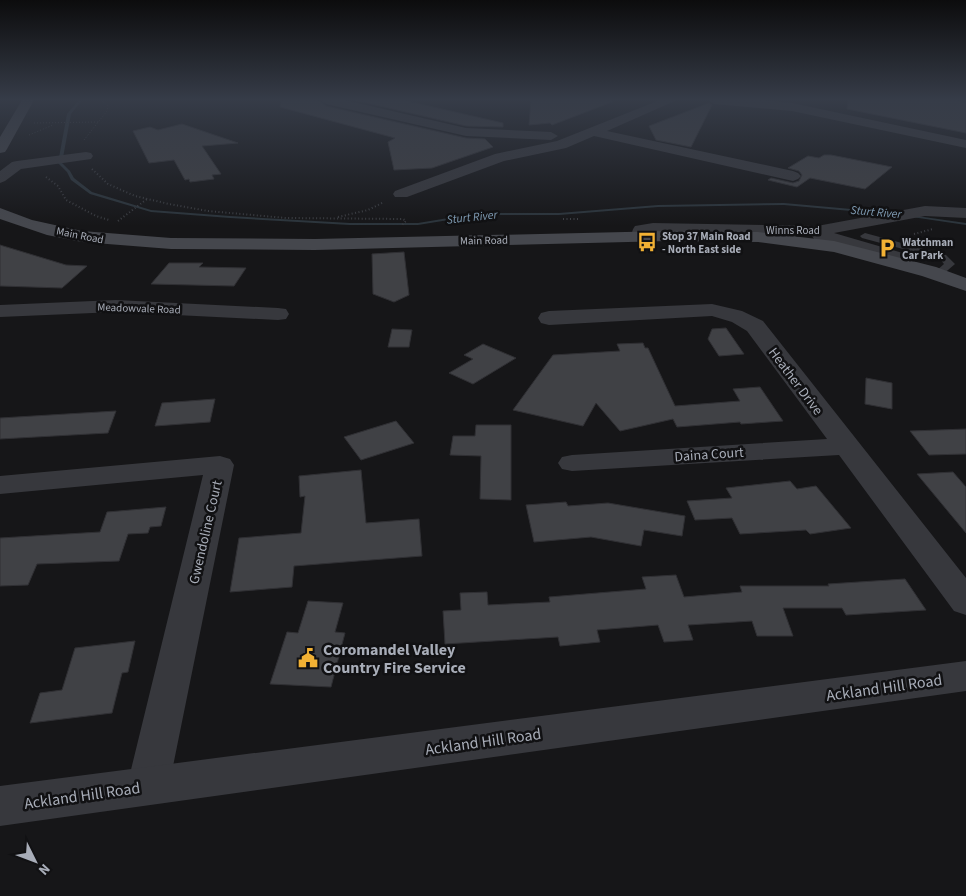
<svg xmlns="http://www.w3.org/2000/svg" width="966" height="896" font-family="'Source Sans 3',sans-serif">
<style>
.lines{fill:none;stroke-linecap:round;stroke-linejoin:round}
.stream{fill:#2c353c;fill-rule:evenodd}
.building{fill:#404145;stroke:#303034}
.path-far1{stroke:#3d3f44;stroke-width:1;stroke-dasharray:1 2;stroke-linecap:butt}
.path{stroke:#3d3f44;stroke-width:2;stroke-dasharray:1 2.5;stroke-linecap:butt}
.service{fill:#37383d;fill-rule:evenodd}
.minor{fill:#37383d;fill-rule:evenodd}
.tertiary{fill:#37383d;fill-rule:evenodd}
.secondary{fill:#45474d;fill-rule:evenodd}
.labels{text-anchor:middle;stroke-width:5;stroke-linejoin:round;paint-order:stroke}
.far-street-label{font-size:11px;fill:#a8adb8;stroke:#111113}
.far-poi-label{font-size:11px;font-weight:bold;fill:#a8adb8;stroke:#111113;text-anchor:start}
.far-water-label{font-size:12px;font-style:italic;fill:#7f9bb3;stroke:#111113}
.street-label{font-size:14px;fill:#a8adb8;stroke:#111113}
.near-poi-label{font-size:16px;font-weight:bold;fill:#a8adb8;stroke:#111113;text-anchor:start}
.near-street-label{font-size:16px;fill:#a8adb8;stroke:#111113}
</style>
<rect width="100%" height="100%" fill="#161618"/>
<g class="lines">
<path class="stream" d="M 79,100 L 82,100 L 71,114 L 62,163 L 70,171 L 74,178 L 92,192 L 151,210 L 230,216 L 350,223 L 418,223 L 479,213 L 559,213 L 658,205 L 784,203 L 896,213 L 898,214 L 896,215 L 784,205 L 658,207 L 559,215 L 479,215 L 418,225 L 350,225 L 230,218 L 151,212 L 90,194 L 71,180 L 67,172 L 58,163 L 67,114 Z
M 910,215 L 966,223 L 966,225 L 912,217 L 910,217 Z"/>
</g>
<path class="building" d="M 281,100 L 318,100 L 326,106 L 466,138 L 485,139 L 493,147 L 432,168 L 394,170 L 388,142 L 395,138 L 280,107 Z
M 354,100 L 403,100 L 503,123 L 503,127 L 466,126 Z
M 531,100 L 612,100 L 612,102 L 552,125 L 550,123 L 529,125 Z
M 848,100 L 954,100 L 966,103 L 966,133 L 847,109 Z
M 709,103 L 712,105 L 691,147 L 656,140 L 649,126 Z
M 182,124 L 238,143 L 202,146 L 221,174 L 212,175 L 214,179 L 190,182 L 189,179 L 185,180 L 174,160 L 149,163 L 133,131 L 150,127 L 158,130 Z
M 824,155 L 831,155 L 892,167 L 865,189 L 810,178 L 797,187 L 768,180 L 771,178 L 793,183 L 799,181 L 802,175 L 799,171 L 788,168 L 808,156 L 819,158 Z
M 0,245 L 66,265 L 87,266 L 62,288 L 0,286 Z
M 404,252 L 409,295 L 394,302 L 373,294 L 372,254 Z
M 169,263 L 203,263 L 199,267 L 246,268 L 234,286 L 151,284 Z
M 726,328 L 744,354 L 719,356 L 708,339 L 712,329 Z
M 392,329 L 412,330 L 409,347 L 388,347 Z
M 643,343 L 645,348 L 648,348 L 675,406 L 740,401 L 733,389 L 760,387 L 783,421 L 741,424 L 740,422 L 677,427 L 673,419 L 620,431 L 596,403 L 583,426 L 513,410 L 553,355 L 620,351 L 617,344 Z
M 483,344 L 516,358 L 473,384 L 449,373 L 473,359 L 464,355 Z
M 866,378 L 892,383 L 892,409 L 865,404 Z
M 215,399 L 210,422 L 155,426 L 162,403 Z
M 116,411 L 108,433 L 0,439 L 0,418 Z
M 396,421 L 414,443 L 361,460 L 344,437 Z
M 476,425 L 511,425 L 511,500 L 480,499 L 481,456 L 450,455 L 453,436 L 475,436 Z
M 966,429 L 966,454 L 929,455 L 910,431 Z
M 361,470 L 366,523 L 419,519 L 422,556 L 294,566 L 292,587 L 230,592 L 239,538 L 301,533 L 305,496 L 300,497 L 299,476 Z
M 953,472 L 966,487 L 966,533 L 917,474 Z
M 790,481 L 797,489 L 816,486 L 851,528 L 810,534 L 806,530 L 740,534 L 732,518 L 695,520 L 687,501 L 732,498 L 726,488 Z
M 566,502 L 568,506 L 608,503 L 685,516 L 682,536 L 644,530 L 641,546 L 591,537 L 534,542 L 526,505 Z
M 166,507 L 161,526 L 150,527 L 148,533 L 128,534 L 119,561 L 37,564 L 28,585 L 0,586 L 0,538 L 100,532 L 107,512 Z
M 676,575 L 684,597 L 742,592 L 740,586 L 829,586 L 828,584 L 905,579 L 926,610 L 846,615 L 842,608 L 783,608 L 793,636 L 757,636 L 752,621 L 688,625 L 693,640 L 664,642 L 658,625 L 597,630 L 600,642 L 560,646 L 558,637 L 445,644 L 443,611 L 461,610 L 460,593 L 487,592 L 488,605 L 550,602 L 549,597 L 646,589 L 642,577 Z
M 308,601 L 343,603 L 335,632 L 345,633 L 331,687 L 270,684 L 287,632 L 298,633 Z
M 135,641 L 128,672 L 122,673 L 112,713 L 30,723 L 40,693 L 62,690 L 75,648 Z"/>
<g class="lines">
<path class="path-far1" d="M 34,123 L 98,122
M 29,135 L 53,125
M 84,140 L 107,111 L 108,106 L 101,100
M 92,169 L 94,171"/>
<path class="path" d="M 92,169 L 108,184 L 135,196 L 169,204 L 208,211 L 286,218 L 403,219 L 406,221 L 402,225
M 46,177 L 58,186 L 66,200 L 96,216 L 109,220
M 338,217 L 368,210 L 384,202
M 563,219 L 579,219
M 118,221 L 147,199
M 914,234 L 933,229"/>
<path class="service" d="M 865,233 L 946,255 L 955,264 L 941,276 L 935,276 L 935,272 L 944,264 L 940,259 L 862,238 L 860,236 Z"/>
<path class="minor" d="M 320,100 L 344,100 L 466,128 L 551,132 L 558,136 L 551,140 L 466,136 L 326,104 Z
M 660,100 L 677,100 L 607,131 L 793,171 L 798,173 L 801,176 L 798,179 L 793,181 L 594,136 L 566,148 L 504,161 L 407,197 L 395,197 L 393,194 L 395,191 L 495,154 L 557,141 Z
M 708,100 L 759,100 L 792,103 L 966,140 L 966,148 L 792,111 L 714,104 Z
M 86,152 L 91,153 L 93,156 L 91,159 L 21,169 L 5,181 L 0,183 L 0,171 L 12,162 L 17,161 Z
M 925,206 L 966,208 L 966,218 L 925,216 L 834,233 L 913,256 L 916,260 L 913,264 L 906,266 L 814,239 L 812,236 L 653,233 L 650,234 L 647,241 L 641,242 L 635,241 C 631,236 631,231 635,226 L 653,223 L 817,226 Z
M 116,300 L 278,308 L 286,309 L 289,314 L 286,319 L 278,320 L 116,312 L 0,317 L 0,305 Z
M 712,304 L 742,311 L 763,321 L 966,578 L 966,615 L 954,611 L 839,455 L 572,471 L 562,469 L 558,463 L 562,457 L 572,455 L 827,439 L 747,331 L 732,322 L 712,316 L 549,325 L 541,323 L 538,318 L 541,313 L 549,311 Z
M 220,456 L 230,459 L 234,465 L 169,786 L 163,800 L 148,805 L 133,800 L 127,786 L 203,475 L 0,494 L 0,476 Z"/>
<path class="tertiary" d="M 966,661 L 966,691 L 0,826 L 0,786 Z"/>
<path class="secondary" d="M 22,100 L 34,100 L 7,149 L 5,152 L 0,153 L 0,137 Z
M 0,208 L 32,220 L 82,231 L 171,238 L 315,239 L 668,231 L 758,232 L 834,241 L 936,267 L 966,278 L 966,291 L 922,276 L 834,252 L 758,242 L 668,241 L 315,250 L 171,249 L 82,242 L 47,235 L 0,219 Z"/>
</g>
<linearGradient id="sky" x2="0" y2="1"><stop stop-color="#0c0c0d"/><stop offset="0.44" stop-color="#363c48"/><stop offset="1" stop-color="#363c48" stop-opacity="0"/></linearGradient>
<rect width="966" height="226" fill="url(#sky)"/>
<defs>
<symbol id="bus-bare" viewBox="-9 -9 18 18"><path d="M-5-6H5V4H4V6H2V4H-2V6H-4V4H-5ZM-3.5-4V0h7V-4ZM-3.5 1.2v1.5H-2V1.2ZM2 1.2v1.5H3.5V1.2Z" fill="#f2b134" stroke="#111113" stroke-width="2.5" paint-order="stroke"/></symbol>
<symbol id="parking-bare" viewBox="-9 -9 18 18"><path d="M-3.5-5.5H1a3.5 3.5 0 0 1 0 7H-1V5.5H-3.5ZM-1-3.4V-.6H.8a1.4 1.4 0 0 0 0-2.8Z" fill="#f2b134" stroke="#111113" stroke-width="2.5" paint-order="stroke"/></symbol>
<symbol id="civic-bare" viewBox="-9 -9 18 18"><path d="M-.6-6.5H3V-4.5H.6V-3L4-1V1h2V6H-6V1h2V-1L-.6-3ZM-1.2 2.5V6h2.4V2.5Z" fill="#f2b134" stroke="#111113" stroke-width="2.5" paint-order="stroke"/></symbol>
</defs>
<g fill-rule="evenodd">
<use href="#bus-bare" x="633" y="228" width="28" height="28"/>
<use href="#parking-bare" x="873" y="234" width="28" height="28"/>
<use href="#civic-bare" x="294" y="644" width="28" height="28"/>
</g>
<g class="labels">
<g class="far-street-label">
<text x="793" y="234">Winns Road</text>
<text transform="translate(80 235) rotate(11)" y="4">Main Road</text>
<text transform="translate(484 240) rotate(-1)" y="4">Main Road</text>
<text transform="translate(139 308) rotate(2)" y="4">Meadowvale Road</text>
</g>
<g class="far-poi-label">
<text x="662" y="240">Stop 37 Main Road<tspan x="662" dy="13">- North East side</tspan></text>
<text x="902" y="246">Watchman<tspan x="902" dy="13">Car Park</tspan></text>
</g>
<g class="far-water-label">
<text transform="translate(876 212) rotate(5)" y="4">Sturt River</text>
<text transform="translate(472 217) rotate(-6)" y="4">Sturt River</text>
</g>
<g class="street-label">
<text transform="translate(796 381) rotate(53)" y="5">Heather Drive</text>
<text transform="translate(709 454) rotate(-4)" y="5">Daina Court</text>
<text transform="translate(205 532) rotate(-77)" y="5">Gwendoline Court</text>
</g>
<g class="near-poi-label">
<text x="323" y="655">Coromandel Valley<tspan x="323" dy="18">Country Fire Service</tspan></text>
</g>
<g class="near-street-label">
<text transform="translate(884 687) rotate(-8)" y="6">Ackland Hill Road</text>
<text transform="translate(483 741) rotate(-8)" y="6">Ackland Hill Road</text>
<text transform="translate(82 795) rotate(-8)" y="6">Ackland Hill Road</text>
</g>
</g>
<g transform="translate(35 861) rotate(132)" stroke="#111113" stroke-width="4" paint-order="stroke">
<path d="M0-4L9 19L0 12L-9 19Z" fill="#a8adb8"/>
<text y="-8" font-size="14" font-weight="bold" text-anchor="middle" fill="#a8adb8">N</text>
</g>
</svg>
